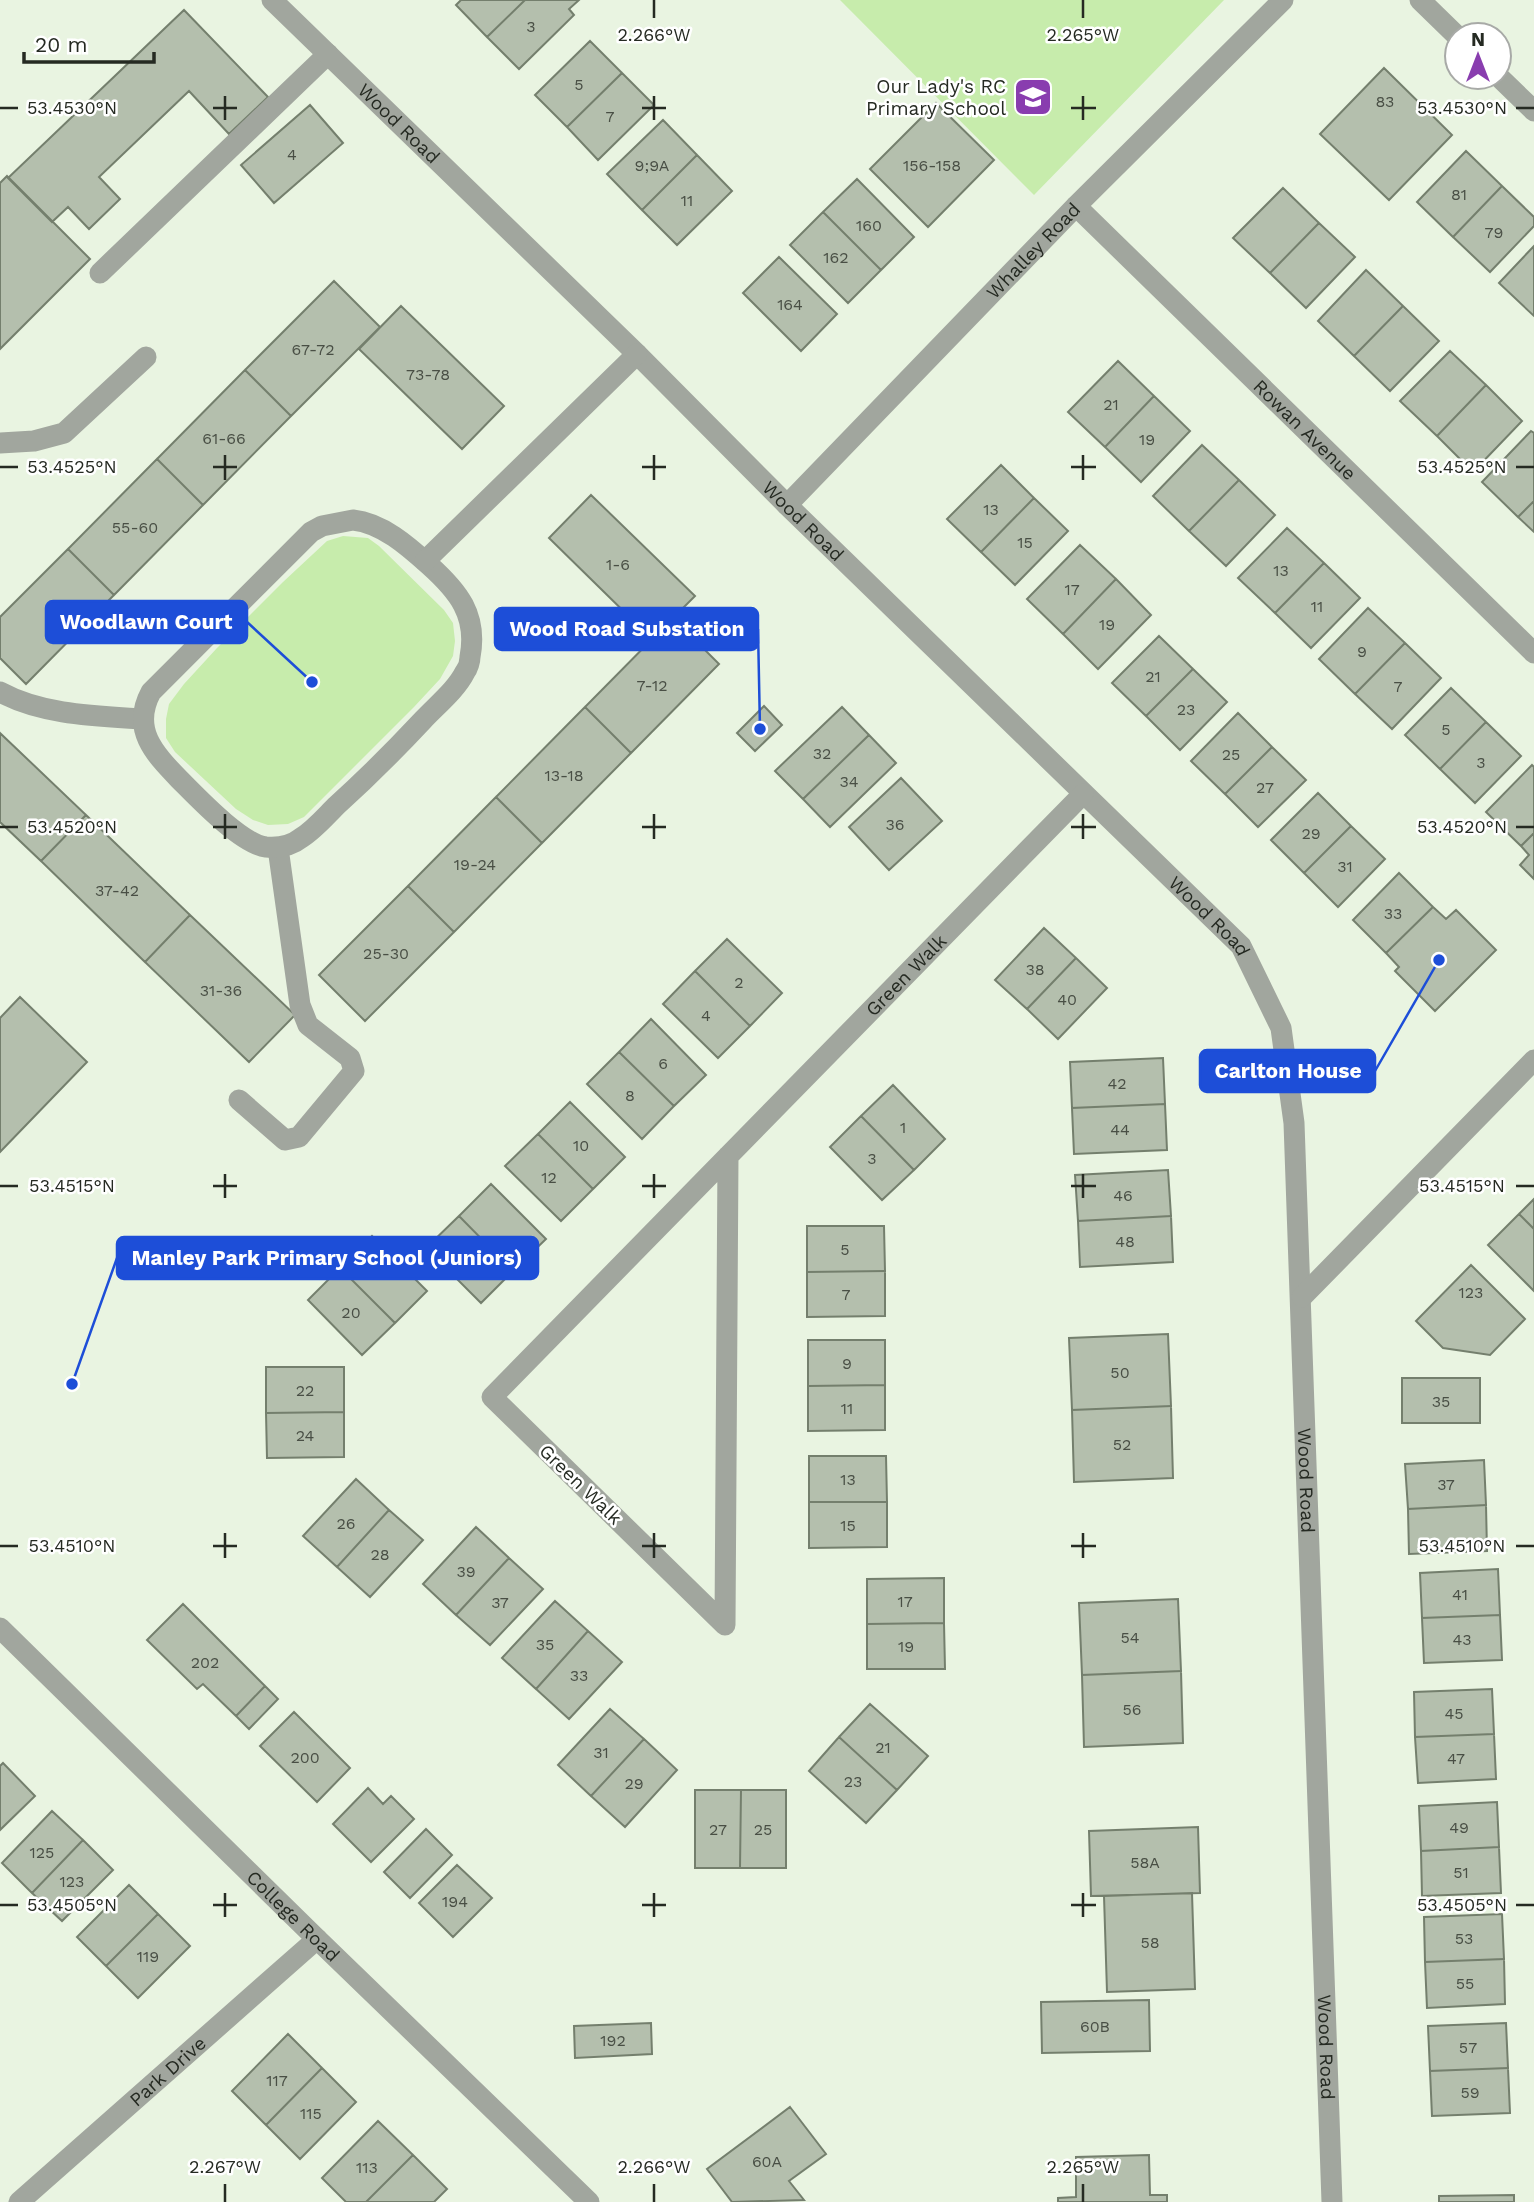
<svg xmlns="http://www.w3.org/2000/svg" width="1534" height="2202" font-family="'Work Sans',sans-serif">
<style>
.green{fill:#c7ecac}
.building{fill:#b4bfad;stroke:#747f6d;stroke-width:2}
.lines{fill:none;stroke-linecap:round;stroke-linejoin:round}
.lane{stroke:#a1a69e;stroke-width:21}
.street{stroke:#a1a69e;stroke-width:21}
.ticks{fill:none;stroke:#252a22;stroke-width:2.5}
.labels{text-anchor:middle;stroke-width:5;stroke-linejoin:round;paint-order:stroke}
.number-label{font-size:16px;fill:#494f45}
.poi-label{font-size:19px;fill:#252a22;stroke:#fff;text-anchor:end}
.street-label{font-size:19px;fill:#252a22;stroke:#fff}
.ticks-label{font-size:18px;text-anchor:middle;fill:#252a22;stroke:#fff;stroke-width:5;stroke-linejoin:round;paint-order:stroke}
.leader{fill:none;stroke:#1d4ed8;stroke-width:2.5}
.callout-dot{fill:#1d4ed8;stroke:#fff;stroke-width:2.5}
.callout{fill:#1d4ed8;stroke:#1d4ed8;stroke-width:2.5}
.callout-label{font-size:21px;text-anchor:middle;font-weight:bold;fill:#fff}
</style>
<rect width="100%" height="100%" fill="#e9f4e1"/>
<path class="green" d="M 840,0 L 1224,0 L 1034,195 Z
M 343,536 L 368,538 L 379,546 L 444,610 L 453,623 L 455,641 L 453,656 L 440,679 L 414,707 L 304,817 L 288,824 L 268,825 L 253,820 L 236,809 L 175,752 L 166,738 L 166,719 L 169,704 L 184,684 L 217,648 L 283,582 L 327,541 Z"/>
<path class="building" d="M 461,0 L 525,0 L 487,37 L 456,5 Z
M 525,0 L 579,0 L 569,9 L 574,15 L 519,69 L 487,37 Z
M 184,10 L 268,97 L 229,134 L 189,91 L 99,177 L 120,199 L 89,229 L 68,207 L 52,222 L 8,178 Z
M 590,41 L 622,73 L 567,127 L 535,95 Z
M 1384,68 L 1452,135 L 1389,200 L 1320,134 Z
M 622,73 L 654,105 L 598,160 L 567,127 Z
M 936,103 L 994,160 L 928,227 L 870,169 Z
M 310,105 L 343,143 L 274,203 L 241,165 Z
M 663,120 L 697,155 L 642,210 L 607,174 Z
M 1466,151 L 1502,186 L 1453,237 L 1417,202 Z
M 697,155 L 732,191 L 677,245 L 642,210 Z
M 7,176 L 90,259 L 0,349 L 0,183 Z
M 857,179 L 914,237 L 881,270 L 823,212 Z
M 1502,186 L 1534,217 L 1534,226 L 1490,272 L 1453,237 Z
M 1283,188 L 1319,223 L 1270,273 L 1233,238 Z
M 823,212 L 881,270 L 848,303 L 790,245 Z
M 1319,223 L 1355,257 L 1306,308 L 1270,273 Z
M 1534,246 L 1534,316 L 1499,283 Z
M 779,257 L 837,314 L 801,351 L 743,293 Z
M 1366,270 L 1403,306 L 1354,356 L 1318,321 Z
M 334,281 L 380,327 L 291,416 L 245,370 Z
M 401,306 L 504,406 L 462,449 L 359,349 Z
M 1403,306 L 1439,341 L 1390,391 L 1354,356 Z
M 1450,351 L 1486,385 L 1437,436 L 1400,401 Z
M 1118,361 L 1154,396 L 1105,447 L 1068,412 Z
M 245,370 L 291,416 L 203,505 L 157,459 Z
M 1486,385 L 1522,421 L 1473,472 L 1437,436 Z
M 1154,396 L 1190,431 L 1141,482 L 1105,447 Z
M 1531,431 L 1534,433 L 1534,501 L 1518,517 L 1482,482 Z
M 1202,445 L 1239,480 L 1189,531 L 1153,496 Z
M 157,459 L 203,505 L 114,595 L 68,549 Z
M 1001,465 L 1034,498 L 981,552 L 947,519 Z
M 1239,480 L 1275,515 L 1226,566 L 1189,531 Z
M 591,495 L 695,596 L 652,639 L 549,538 Z
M 1034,498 L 1068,531 L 1015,585 L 981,552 Z
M 1534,501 L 1534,532 L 1518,517 Z
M 1287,528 L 1324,563 L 1275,613 L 1238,578 Z
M 1080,545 L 1116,579 L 1063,634 L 1027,599 Z
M 68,549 L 114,595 L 26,684 L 0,658 L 0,617 Z
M 1324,563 L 1360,598 L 1311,648 L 1275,613 Z
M 1116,579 L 1151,615 L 1098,669 L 1063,634 Z
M 1368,608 L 1405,643 L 1355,694 L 1319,659 Z
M 673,618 L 719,664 L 631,753 L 585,707 Z
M 1159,636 L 1193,669 L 1146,716 L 1112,683 Z
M 1405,643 L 1441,678 L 1392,729 L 1355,694 Z
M 1193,669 L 1227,702 L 1180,750 L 1146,716 Z
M 1451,688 L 1486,722 L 1440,769 L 1405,735 Z
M 764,706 L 782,725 L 755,751 L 737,733 Z
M 585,707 L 631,753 L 542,843 L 496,797 Z
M 842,707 L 869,735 L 803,799 L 775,771 Z
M 1238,713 L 1272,747 L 1225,794 L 1191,761 Z
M 1486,722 L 1521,756 L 1475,803 L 1440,769 Z
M 0,733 L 86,815 L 41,861 L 0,822 Z
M 869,735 L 896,763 L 830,827 L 803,799 Z
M 1272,747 L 1306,780 L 1258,827 L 1225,794 Z
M 1532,765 L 1534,767 L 1534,833 L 1521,846 L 1486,812 Z
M 901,778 L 942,821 L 889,870 L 849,827 Z
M 1318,793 L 1351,826 L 1304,873 L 1271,840 Z
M 496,797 L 542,843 L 454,932 L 408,886 Z
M 86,815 L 190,915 L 145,962 L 41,861 Z
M 1351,826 L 1385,859 L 1338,907 L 1304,873 Z
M 1534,833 L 1534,879 L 1520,865 L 1529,855 L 1521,846 Z
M 1399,873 L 1433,907 L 1386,953 L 1353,920 Z
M 408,886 L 454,932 L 365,1021 L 319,975 Z
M 1433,907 L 1446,919 L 1456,910 L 1496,950 L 1435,1011 L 1395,971 L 1399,967 L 1386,953 Z
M 190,915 L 295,1015 L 249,1062 L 145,962 Z
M 1044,928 L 1076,958 L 1027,1009 L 995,980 Z
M 727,939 L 782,993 L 750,1026 L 695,971 Z
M 1076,958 L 1107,988 L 1058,1039 L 1027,1009 Z
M 695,971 L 750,1026 L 718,1058 L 663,1004 Z
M 20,997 L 87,1062 L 0,1152 L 0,1018 Z
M 651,1019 L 706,1075 L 674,1106 L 619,1052 Z
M 619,1052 L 674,1106 L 642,1139 L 587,1084 Z
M 1163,1058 L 1165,1104 L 1072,1108 L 1070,1062 Z
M 893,1085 L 945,1139 L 914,1170 L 861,1116 Z
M 570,1102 L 625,1157 L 593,1189 L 538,1134 Z
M 1165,1104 L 1167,1150 L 1074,1154 L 1072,1108 Z
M 861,1116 L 914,1170 L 882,1200 L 830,1147 Z
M 538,1134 L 593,1189 L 561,1221 L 505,1166 Z
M 1168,1170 L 1171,1216 L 1078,1221 L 1075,1175 Z
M 491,1184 L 546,1239 L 513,1271 L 459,1216 Z
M 1534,1199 L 1534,1229 L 1519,1214 Z
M 1519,1214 L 1534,1229 L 1534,1291 L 1488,1245 Z
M 459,1216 L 513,1271 L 481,1303 L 426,1248 Z
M 1171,1216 L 1173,1262 L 1080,1267 L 1078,1221 Z
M 807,1226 L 884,1226 L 885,1271 L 807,1272 Z
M 372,1236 L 427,1291 L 395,1323 L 340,1268 Z
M 1471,1265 L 1525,1319 L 1490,1355 L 1443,1348 L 1416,1321 Z
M 340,1268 L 395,1323 L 362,1355 L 308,1300 Z
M 885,1271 L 885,1316 L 807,1317 L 807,1272 Z
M 1168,1334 L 1171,1406 L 1072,1410 L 1069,1338 Z
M 808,1340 L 885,1340 L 885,1385 L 808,1386 Z
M 266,1367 L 344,1367 L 344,1412 L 266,1413 Z
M 1402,1378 L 1480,1378 L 1480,1423 L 1402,1423 Z
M 885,1385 L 885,1430 L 808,1431 L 808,1386 Z
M 1171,1406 L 1173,1478 L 1074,1482 L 1072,1410 Z
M 344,1412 L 344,1457 L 267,1458 L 266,1413 Z
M 809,1456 L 886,1456 L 887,1502 L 809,1502 Z
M 1484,1460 L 1486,1505 L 1408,1509 L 1405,1464 Z
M 356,1479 L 389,1510 L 337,1567 L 303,1536 Z
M 809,1502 L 887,1502 L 887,1547 L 809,1548 Z
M 1486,1505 L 1487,1551 L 1409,1554 L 1408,1509 Z
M 389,1510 L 423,1540 L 370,1597 L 337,1567 Z
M 476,1527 L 509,1558 L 456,1615 L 423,1584 Z
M 509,1558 L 543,1589 L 490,1645 L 456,1615 Z
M 1498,1569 L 1500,1615 L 1422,1618 L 1420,1573 Z
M 944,1578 L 944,1623 L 867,1624 L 867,1579 Z
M 1178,1599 L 1181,1671 L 1082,1675 L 1079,1603 Z
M 555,1601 L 588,1631 L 536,1689 L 502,1658 Z
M 183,1604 L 265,1686 L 236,1716 L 203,1684 L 197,1689 L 147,1640 Z
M 1500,1615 L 1502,1660 L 1424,1663 L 1422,1618 Z
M 944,1623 L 945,1669 L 867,1669 L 867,1624 Z
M 588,1631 L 622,1662 L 569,1719 L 536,1689 Z
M 1181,1671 L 1183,1743 L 1084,1747 L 1082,1675 Z
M 265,1686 L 278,1699 L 249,1729 L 236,1716 Z
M 1492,1689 L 1494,1734 L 1415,1737 L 1414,1692 Z
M 870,1704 L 928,1756 L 897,1790 L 839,1737 Z
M 610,1709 L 644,1739 L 591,1796 L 558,1765 Z
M 294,1712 L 350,1768 L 317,1802 L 260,1746 Z
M 1494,1734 L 1496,1779 L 1418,1783 L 1415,1737 Z
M 839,1737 L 897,1790 L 866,1823 L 809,1771 Z
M 644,1739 L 677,1770 L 625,1827 L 591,1796 Z
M 3,1763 L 35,1796 L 0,1830 L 0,1766 Z
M 368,1788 L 383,1804 L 391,1796 L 414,1819 L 371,1862 L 333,1824 Z
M 695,1790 L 741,1790 L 740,1868 L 695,1868 Z
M 741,1790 L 786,1790 L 786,1868 L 740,1868 Z
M 1497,1802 L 1499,1847 L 1421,1851 L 1419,1806 Z
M 52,1811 L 83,1840 L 32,1893 L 2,1863 Z
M 1198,1827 L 1200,1893 L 1091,1896 L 1089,1831 Z
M 426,1829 L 452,1855 L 410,1898 L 384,1872 Z
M 83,1840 L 113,1870 L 62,1921 L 32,1893 Z
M 1499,1847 L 1501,1893 L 1422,1896 L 1421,1851 Z
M 457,1865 L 492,1898 L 453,1937 L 419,1903 Z
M 129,1885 L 158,1914 L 106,1966 L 77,1937 Z
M 1192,1893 L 1195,1989 L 1107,1992 L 1104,1896 Z
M 158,1914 L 190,1946 L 138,1998 L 106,1966 Z
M 1502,1914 L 1504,1959 L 1425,1962 L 1424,1917 Z
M 1504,1959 L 1505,2004 L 1427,2008 L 1425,1962 Z
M 1149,2000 L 1150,2051 L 1042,2053 L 1041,2002 Z
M 651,2023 L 652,2054 L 575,2058 L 574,2026 Z
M 1506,2023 L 1508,2068 L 1430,2071 L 1428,2026 Z
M 288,2034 L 322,2068 L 266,2125 L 232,2091 Z
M 322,2068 L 356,2102 L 300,2159 L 266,2125 Z
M 1508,2068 L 1510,2113 L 1432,2116 L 1430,2071 Z
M 790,2107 L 826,2154 L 789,2181 L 804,2200 L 732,2202 L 707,2169 Z
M 378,2121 L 413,2155 L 366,2202 L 346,2202 L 322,2178 Z
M 413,2155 L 447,2189 L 434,2202 L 366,2202 Z
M 1149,2155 L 1150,2195 L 1167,2195 L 1167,2202 L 1058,2202 L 1058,2198 L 1076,2197 L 1076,2157 Z
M 1514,2195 L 1514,2202 L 1439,2202 L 1439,2196 Z"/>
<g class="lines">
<path class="lane" d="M 100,273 L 328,54
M 0,443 L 34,441 L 64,433 L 146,357
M 0,692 C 42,715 96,716 143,719
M 239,1100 L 285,1140 L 299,1137 L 354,1071 L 350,1058 L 308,1025 L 300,1005 L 278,848"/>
<g class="street">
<path id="s1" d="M 272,0 L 637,354 L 787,505 L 1241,946 L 1281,1028 L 1294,1123 L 1332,2202"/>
<path d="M 1420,0 L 1457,36"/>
<path d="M 1499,77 L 1534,111"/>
<path id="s2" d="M 1076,206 L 1534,653"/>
<path id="s3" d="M 787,505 L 1076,206 L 1283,0"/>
<path d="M 353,520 C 382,523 408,546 429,565 C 458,591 478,615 470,657 C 470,661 468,668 465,672 C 456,690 437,705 423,720 C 395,750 367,778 336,806 C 325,817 314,830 301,838 C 291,846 278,848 266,847 C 241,844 197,797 179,779 C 154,753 131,729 151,692 L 311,532 L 322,526 Z"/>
<path d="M 425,561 L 637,354"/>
<path id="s4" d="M 728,1156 L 725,1625 L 492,1397 L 1083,794"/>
<path d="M 1302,1297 L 1534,1060"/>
<path id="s5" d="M 0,1628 L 317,1939 L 589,2202"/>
<path id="s6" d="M 19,2202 L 317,1939"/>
</g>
</g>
<path class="ticks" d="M 654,0 L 654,18M 1083,0 L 1083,18M 225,96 L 225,120M 654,96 L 654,120M 1083,96 L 1083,120M 0,108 L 18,108M 213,108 L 237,108M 642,108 L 666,108M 1071,108 L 1096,108M 1516,108 L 1534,108M 225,455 L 225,480M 654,455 L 654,480M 1083,455 L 1083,480M 0,467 L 18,467M 213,467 L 237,467M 642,467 L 666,467M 1071,467 L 1096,467M 1516,467 L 1534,467M 225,814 L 225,839M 654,814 L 654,839M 1083,814 L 1083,839M 0,827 L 18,827M 213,827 L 237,827M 642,827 L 666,827M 1071,827 L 1096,827M 1516,827 L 1534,827M 225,1174 L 225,1198M 654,1174 L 654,1198M 1083,1174 L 1083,1198M 0,1186 L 18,1186M 213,1186 L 237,1186M 642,1186 L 666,1186M 1071,1186 L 1096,1186M 1516,1186 L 1534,1186M 225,1533 L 225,1558M 654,1533 L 654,1558M 1083,1533 L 1083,1558M 0,1546 L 18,1546M 213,1546 L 237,1546M 642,1546 L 666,1546M 1071,1546 L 1096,1546M 1516,1546 L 1534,1546M 225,1893 L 225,1917M 654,1893 L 654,1917M 1083,1893 L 1083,1917M 0,1905 L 18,1905M 213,1905 L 237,1905M 642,1905 L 666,1905M 1071,1905 L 1096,1905M 1516,1905 L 1534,1905M 225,2184 L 225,2202M 654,2184 L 654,2202M 1083,2184 L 1083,2202"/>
<defs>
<symbol id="school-square" viewBox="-11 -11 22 22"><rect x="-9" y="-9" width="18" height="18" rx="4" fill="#893daf" stroke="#fff"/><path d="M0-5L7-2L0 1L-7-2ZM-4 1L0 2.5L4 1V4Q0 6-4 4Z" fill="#fff"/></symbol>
</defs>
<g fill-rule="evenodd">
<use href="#school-square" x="1011" y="75" width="44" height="44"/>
</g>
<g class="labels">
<g class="number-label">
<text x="531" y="32">3</text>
<text x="579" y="90">5</text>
<text x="1385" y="107">83</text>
<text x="610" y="122">7</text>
<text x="292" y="160">4</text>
<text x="652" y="171">9;9A</text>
<text x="932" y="171">156-158</text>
<text x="1459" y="200">81</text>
<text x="687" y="206">11</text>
<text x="869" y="231">160</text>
<text x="1494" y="238">79</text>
<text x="836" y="263">162</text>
<text x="790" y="310">164</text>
<text x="313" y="355">67-72</text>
<text x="428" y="380">73-78</text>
<text x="1111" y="410">21</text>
<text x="224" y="444">61-66</text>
<text x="1147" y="445">19</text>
<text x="991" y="515">13</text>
<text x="135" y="533">55-60</text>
<text x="1025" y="548">15</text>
<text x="618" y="570">1-6</text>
<text x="1281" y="576">13</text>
<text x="1072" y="595">17</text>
<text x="1317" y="612">11</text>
<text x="1107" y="630">19</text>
<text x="1362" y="657">9</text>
<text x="1153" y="682">21</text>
<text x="652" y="691">7-12</text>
<text x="1398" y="692">7</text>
<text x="1186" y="715">23</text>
<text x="1446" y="735">5</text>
<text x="822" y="759">32</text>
<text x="1231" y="760">25</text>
<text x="1481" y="768">3</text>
<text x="564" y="781">13-18</text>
<text x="849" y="787">34</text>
<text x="1265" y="793">27</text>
<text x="895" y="830">36</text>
<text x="1311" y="839">29</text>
<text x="475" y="870">19-24</text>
<text x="1345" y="872">31</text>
<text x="117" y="896">37-42</text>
<text x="1393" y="919">33</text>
<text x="386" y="959">25-30</text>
<text x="1035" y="975">38</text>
<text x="739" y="988">2</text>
<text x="221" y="996">31-36</text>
<text x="1067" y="1005">40</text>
<text x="706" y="1021">4</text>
<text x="663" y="1069">6</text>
<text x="1117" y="1089">42</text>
<text x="630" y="1101">8</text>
<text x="903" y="1133">1</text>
<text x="1120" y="1135">44</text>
<text x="581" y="1151">10</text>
<text x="872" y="1164">3</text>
<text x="549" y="1183">12</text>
<text x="1123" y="1201">46</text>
<text x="1125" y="1247">48</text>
<text x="845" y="1255">5</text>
<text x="1471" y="1298">123</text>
<text x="846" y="1300">7</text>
<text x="351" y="1318">20</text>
<text x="847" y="1369">9</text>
<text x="1120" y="1378">50</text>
<text x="305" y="1396">22</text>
<text x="1441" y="1407">35</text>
<text x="847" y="1414">11</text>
<text x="305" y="1441">24</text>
<text x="1122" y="1450">52</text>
<text x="848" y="1485">13</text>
<text x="1446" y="1490">37</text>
<text x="346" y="1529">26</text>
<text x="848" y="1531">15</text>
<text x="380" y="1560">28</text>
<text x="466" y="1577">39</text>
<text x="1460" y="1600">41</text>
<text x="905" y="1607">17</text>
<text x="500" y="1608">37</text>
<text x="1130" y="1643">54</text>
<text x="1462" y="1645">43</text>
<text x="545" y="1650">35</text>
<text x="906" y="1652">19</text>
<text x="205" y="1668">202</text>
<text x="579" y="1681">33</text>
<text x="1132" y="1715">56</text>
<text x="1454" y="1719">45</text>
<text x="883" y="1753">21</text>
<text x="601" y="1758">31</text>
<text x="305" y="1763">200</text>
<text x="1456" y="1764">47</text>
<text x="853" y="1787">23</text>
<text x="634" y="1789">29</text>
<text x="1459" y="1833">49</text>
<text x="718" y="1835">27</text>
<text x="763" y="1835">25</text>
<text x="42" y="1858">125</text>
<text x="1145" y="1868">58A</text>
<text x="1461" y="1878">51</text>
<text x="72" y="1887">123</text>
<text x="455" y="1907">194</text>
<text x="1464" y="1944">53</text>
<text x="1150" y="1948">58</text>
<text x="148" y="1962">119</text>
<text x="1465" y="1989">55</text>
<text x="1095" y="2032">60B</text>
<text x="613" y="2046">192</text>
<text x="1468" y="2053">57</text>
<text x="277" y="2086">117</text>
<text x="1470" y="2098">59</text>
<text x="311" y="2119">115</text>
<text x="767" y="2167">60A</text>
<text x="367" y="2173">113</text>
</g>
<g class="poi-label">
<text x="1006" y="93">Our Lady's RC<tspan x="1006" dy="22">Primary School</tspan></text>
</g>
<g class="street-label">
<text dy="7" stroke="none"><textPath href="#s1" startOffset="177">Wood Road</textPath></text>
<text dy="7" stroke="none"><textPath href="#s3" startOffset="354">Whalley Road</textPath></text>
<text dy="7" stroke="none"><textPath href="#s2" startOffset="320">Rowan Avenue</textPath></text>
<text dy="7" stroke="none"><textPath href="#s1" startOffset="744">Wood Road</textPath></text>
<text dy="7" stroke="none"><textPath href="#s1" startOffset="1311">Wood Road</textPath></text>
<text dy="7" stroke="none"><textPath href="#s4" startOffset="1386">Green Walk</textPath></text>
<text dy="7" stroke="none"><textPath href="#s1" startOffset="1899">Wood Road</textPath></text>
<text transform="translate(581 1484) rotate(44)" y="7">Green Walk</text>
<text dy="7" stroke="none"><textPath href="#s5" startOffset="411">College Road</textPath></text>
<text dy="7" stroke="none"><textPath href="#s1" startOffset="2466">Wood Road</textPath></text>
<text dy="7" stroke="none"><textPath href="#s6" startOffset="198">Park Drive</textPath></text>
</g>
</g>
<g class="ticks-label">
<text x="654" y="41">2.266°W</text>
<text x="1083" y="41">2.265°W</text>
<text x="72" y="114">53.4530°N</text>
<text x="1462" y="114">53.4530°N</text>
<text x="72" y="473">53.4525°N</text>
<text x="1462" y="473">53.4525°N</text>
<text x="72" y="833">53.4520°N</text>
<text x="1462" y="833">53.4520°N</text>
<text x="72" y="1192">53.4515°N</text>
<text x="1462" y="1192">53.4515°N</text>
<text x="72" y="1552">53.4510°N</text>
<text x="1462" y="1552">53.4510°N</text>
<text x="72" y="1911">53.4505°N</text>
<text x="1462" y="1911">53.4505°N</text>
<text x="225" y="2173">2.267°W</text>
<text x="654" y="2173">2.266°W</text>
<text x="1083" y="2173">2.265°W</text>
</g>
<path class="leader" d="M312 682L247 622M760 729L758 629M1439 960L1375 1071M72 1384L117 1258"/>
<g class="callout-dot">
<circle cx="312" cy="682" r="7"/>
<circle cx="760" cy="729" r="7"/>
<circle cx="1439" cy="960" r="7"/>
<circle cx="72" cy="1384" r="7"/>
</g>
<g class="callout">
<rect x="46" y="601" width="201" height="42" rx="7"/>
<rect x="495" y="608" width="263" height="42" rx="7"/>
<rect x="1200" y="1050" width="175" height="42" rx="7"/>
<rect x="117" y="1237" width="421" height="42" rx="7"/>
</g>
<g class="callout-label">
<text x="146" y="629">Woodlawn Court</text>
<text x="627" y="636">Wood Road Substation</text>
<text x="1288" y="1078">Carlton House</text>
<text x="327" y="1265">Manley Park Primary School (Juniors)</text>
</g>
<g transform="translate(1478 56)"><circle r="33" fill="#ffffff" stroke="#a8aaa7" stroke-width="2"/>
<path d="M0-5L12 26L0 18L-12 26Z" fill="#893daf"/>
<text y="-10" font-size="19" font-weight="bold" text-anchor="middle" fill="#252a22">N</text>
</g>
<path d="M24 52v10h130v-10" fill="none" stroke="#252a22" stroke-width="3.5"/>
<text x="35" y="52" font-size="21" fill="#252a22" stroke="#ffffff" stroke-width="5" paint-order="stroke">20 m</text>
</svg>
